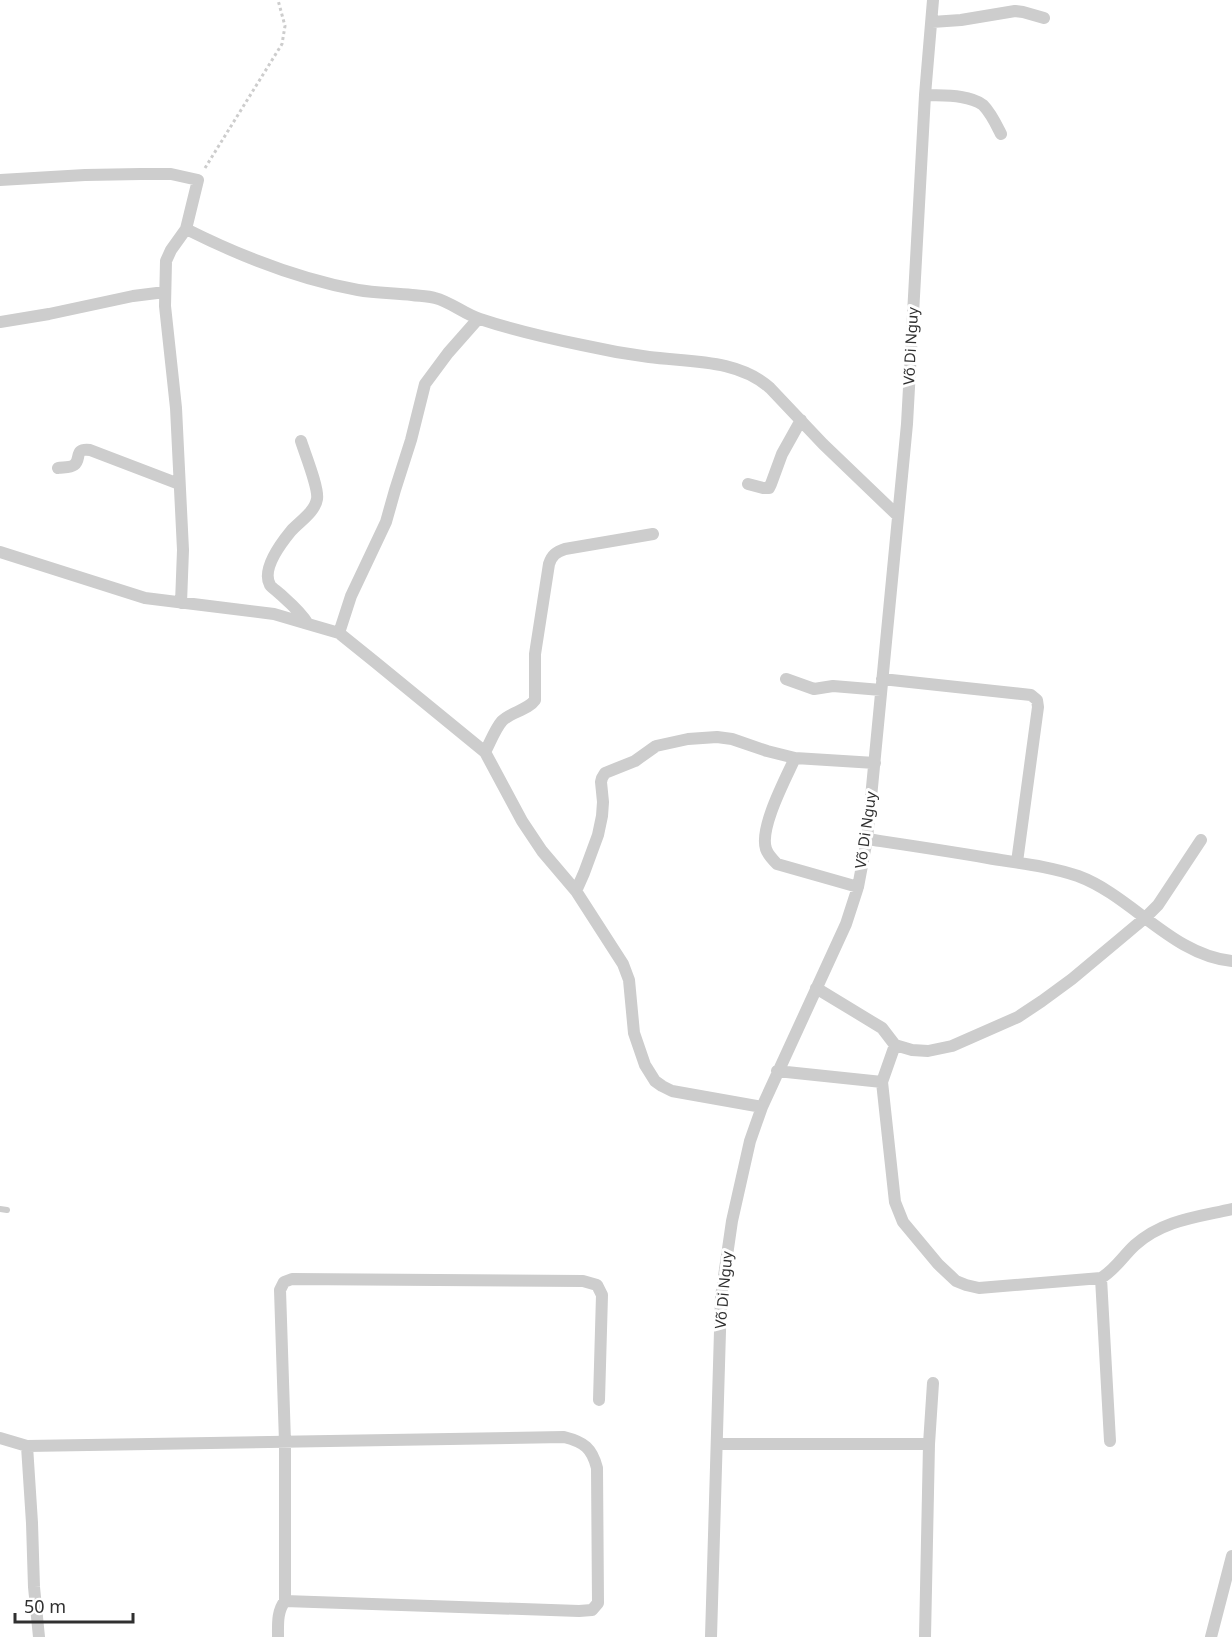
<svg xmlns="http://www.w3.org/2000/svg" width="1232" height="1637" font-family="'Noto Sans',sans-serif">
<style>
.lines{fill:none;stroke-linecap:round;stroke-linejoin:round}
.path{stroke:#cdcdcd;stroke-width:3;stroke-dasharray:3 3;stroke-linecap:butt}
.service{stroke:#cdcdcd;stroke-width:6}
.minor{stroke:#cdcdcd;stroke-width:12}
.labels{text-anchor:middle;stroke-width:6;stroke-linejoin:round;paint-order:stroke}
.street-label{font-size:15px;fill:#303030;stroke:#fff}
</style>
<rect width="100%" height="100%" fill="#fff"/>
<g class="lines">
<path class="path" d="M 205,168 L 282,44 L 285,26 L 278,0"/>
<path class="service" d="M 0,1209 L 7,1210"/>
<path class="minor" d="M 932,22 L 961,20 L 1015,11 L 1023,12 L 1044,18
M 925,95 C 943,96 968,94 983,105 C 991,113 996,124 1001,134
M 0,180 L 85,175 L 141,174 L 171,174 L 198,180 L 186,229 L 171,250 L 166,261 L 165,306 L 176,408 L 183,550 L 181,603
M 186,229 C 240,256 298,279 358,290 C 375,293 394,293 412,295 C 419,296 428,296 435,298 C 451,302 464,314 480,319 C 513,330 548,338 582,345 C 604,350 626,354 649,357 C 690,362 738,359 770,388 L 823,444 L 897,515
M 0,322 L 49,314 L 133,296 L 165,292
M 301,441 C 305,454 319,488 317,499 C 315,512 299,522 291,531 C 282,542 261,569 270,585 C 272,588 277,591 280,594 C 290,603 301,612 308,624
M 58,468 C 62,467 70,468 74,465 C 82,459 73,448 90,450 L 179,484
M 748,484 L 763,488 L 769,488 L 771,484 L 782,454 L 801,420
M 0,552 L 145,598 L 274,614 L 308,624 L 339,633 L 375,662 L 485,752 L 522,821 L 542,851 L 576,891 L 623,964 L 629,980 L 634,1033 L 645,1065 L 655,1081 L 662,1086 L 672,1091 L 762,1107
M 339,633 L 351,596 L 386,522 L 395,490 L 411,440 L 425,384 L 448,353 L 478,319
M 786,679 L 814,689 L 833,686 L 881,690
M 882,679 L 1031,695 L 1037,700 L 1038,707 L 1017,862
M 485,752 C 490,743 495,729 502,721 C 511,712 528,710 535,700 L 535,654 L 549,564 C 552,555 556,552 565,549 L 653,534
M 795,758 C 786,778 759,828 766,849 C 768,855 773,860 777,864 L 858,887
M 867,839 C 907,845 948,851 988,858 C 1018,863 1049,866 1078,876 C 1132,896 1172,955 1232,961
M 576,891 L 584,873 L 598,835 L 602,816 L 603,802 L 601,782 L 602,778 L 605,773 L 635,761 L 656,746 L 688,739 L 717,737 L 732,739 L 767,751 L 795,758 L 875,763
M 816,988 L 882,1028 L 895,1045 L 912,1050 L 928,1051 L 952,1046 L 1018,1017 L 1042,1001 L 1072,979 L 1145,918 L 1158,905 L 1201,840
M 895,1045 L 882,1082 L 895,1202 L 903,1222 L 938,1264 L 956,1281 L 966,1285 L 979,1288 L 1101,1278 C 1115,1270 1123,1256 1135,1245 C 1163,1220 1197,1217 1232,1209
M 777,1071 L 882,1082
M 1101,1278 L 1110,1441
M 0,1438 L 27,1446 L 32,1523 L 34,1587 L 39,1637
M 718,1444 L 929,1444
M 27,1446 L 564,1437 C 584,1442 592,1448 597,1468 L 598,1603 L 592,1610 L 579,1611 L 285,1601
M 278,1637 C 278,1624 277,1611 285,1601 L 285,1442 L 280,1290 L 284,1282 L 292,1279 L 583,1281 L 597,1285 L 602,1295 L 599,1400
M 711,1637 L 721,1297 L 732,1221 L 750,1141 L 762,1107 L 846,924 L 858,887 L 867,839 L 907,424 L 925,95 L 933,0
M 925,1637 L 929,1444 L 933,1383
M 1211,1637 L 1232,1556"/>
</g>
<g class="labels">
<g class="street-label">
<text transform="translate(911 346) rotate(-87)" y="5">Võ Di Nguy</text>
<text transform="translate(866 830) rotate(-82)" y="5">Võ Di Nguy</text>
<text transform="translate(724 1290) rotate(-85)" y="5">Võ Di Nguy</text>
</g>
</g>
<path d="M15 1613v9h118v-9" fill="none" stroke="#303030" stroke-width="3"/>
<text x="24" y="1613" font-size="18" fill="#303030" stroke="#ffffff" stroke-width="4.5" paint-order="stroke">50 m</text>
</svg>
